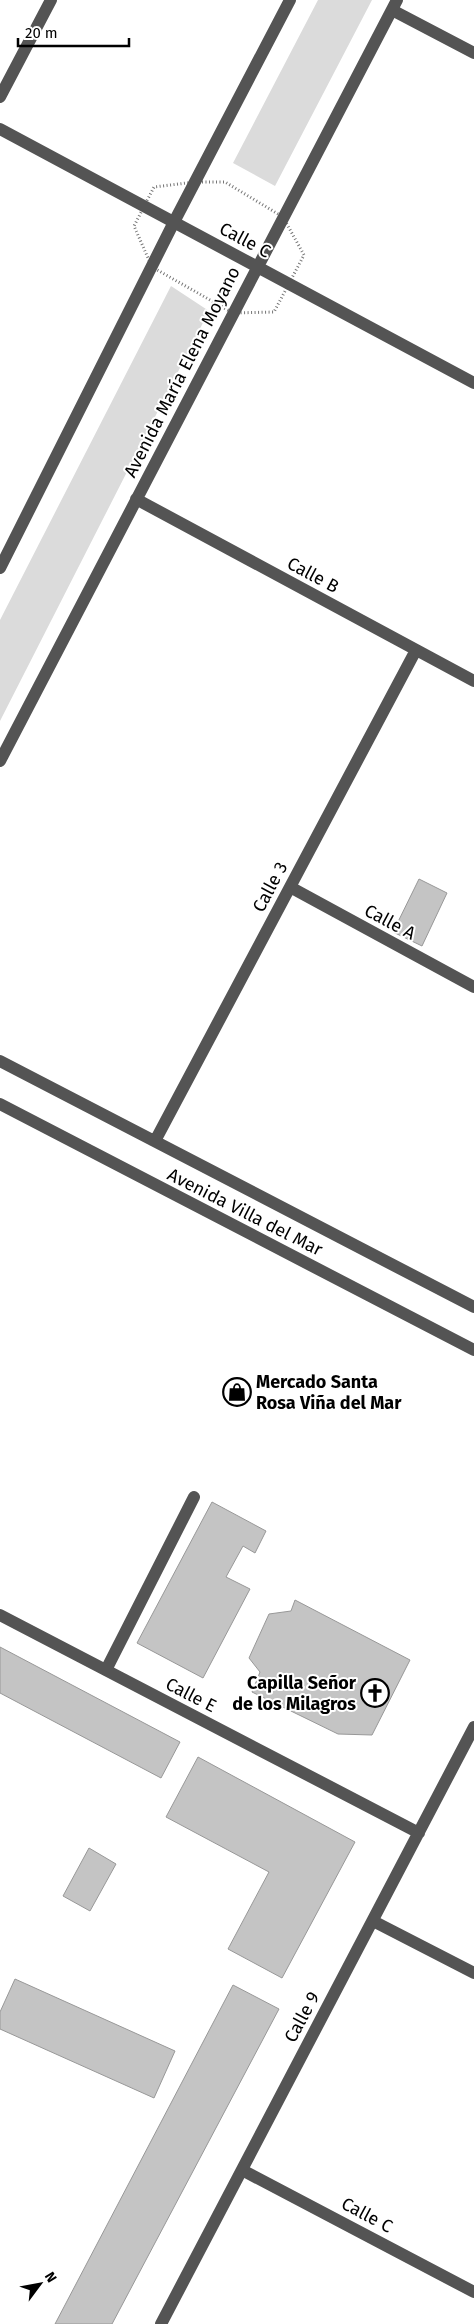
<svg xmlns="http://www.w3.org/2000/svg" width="474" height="2324" font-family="'Fira Sans',sans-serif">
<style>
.green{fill:#dbdbdb}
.building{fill:#c4c4c4;stroke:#989898}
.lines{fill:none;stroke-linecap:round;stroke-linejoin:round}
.path{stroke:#767676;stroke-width:3;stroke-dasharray:1 2.5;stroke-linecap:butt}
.minor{stroke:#545454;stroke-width:12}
.labels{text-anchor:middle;stroke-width:4;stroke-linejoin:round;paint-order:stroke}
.street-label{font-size:18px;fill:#000;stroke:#fff}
.poi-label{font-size:18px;font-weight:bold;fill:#000;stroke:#fff;text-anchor:start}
</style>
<rect width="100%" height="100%" fill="#fff"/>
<path class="green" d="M 318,0 L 372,0 L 275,186 L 233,163 Z
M 171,286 L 209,311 L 0,721 L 0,620 Z"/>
<path class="building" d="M 419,879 L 447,893 L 422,946 L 393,932 Z
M 212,1502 L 266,1531 L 255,1553 L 243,1546 L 226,1577 L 250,1589 L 203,1678 L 137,1643 Z
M 295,1600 L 410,1660 L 372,1735 L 338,1734 L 252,1692 L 260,1672 L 249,1658 L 269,1614 L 291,1611 Z
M 0,1647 L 180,1742 L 161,1778 L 0,1693 Z
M 198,1757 L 355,1842 L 282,1978 L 228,1949 L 269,1872 L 166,1817 Z
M 89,1848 L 116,1864 L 90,1911 L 63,1896 Z
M 15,1979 L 175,2051 L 154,2098 L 0,2029 L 0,2012 Z
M 233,1985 L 279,2009 L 112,2324 L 55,2324 Z"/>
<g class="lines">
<path class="path" d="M 195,182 L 225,182 L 283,217 L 304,255 L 274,312 L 233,313 L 152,267 L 134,226 L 154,187 Z"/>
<path class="minor" d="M 392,10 L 474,53
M 0,97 L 51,0
M 0,129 L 474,383
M 136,499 L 474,681
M 0,568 L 174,222 L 290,0
M 0,761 L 397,0
M 290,887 L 474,987
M 0,1061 L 474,1307
M 0,1104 L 474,1350
M 155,1141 L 416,650
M 0,1615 L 419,1833
M 106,1670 L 194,1497
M 373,1921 L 474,1973
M 242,2170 L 474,2292
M 161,2324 L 474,1727"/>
</g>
<defs>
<symbol id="shop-ring" viewBox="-11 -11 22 22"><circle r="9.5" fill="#fff" stroke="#000" stroke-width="1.5"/><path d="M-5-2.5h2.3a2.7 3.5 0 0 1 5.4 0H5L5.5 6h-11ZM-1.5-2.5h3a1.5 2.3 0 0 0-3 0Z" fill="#000"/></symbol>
<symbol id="church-ring" viewBox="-11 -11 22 22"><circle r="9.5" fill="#fff" stroke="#000" stroke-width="1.5"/><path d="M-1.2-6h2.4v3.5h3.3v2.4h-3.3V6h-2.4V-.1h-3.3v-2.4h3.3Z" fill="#000"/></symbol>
</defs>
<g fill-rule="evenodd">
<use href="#shop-ring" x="221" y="1376" width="32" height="32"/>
<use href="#church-ring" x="359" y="1677" width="32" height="32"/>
</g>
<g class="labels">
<g class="street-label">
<text transform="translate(245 240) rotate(28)" y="6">Calle C</text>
<text transform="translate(182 372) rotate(-63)" y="6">Avenida María Elena Moyano</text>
<text transform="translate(313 575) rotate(28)" y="6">Calle B</text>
<text transform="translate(270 887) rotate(-62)" y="6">Calle 3</text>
<text transform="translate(390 922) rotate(28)" y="6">Calle A</text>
<text transform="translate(245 1212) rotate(27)" y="6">Avenida Villa del Mar</text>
<text transform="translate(191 1695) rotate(27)" y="6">Calle E</text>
<text transform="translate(302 2017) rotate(-62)" y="6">Calle 9</text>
<text transform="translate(367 2215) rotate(28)" y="6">Calle C</text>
</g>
<g class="poi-label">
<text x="256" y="1388">Mercado Santa<tspan x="256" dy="21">Rosa Viña del Mar</tspan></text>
<text x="356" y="1689" text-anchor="end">Capilla Señor<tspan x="356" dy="21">de los Milagros</tspan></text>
</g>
</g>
<g transform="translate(40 2284) rotate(58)" stroke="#ffffff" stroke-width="4" paint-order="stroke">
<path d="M0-4L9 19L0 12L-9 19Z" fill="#000000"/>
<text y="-8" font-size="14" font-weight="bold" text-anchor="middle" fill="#000000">N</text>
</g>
<path d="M18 38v8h111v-8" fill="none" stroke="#000000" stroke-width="2.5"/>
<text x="25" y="38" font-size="15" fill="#000000" stroke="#ffffff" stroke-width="4" paint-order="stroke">20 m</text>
</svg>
